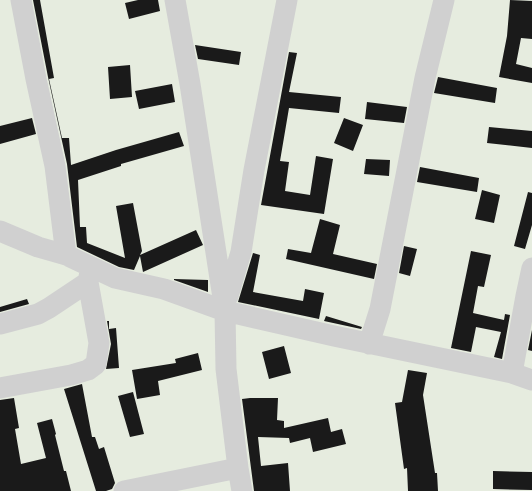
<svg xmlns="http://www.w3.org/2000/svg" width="532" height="491" font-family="'DejaVu Sans',sans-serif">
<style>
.green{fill:#e6ecdf}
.building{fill:#1a1a1a}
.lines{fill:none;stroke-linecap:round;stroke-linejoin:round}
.minor{stroke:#d0d0d0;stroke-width:21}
</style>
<rect width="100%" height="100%" fill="#fff"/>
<path class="green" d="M 0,0 L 532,0 L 532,491 L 0,491 Z"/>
<path class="building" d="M 33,0 L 40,0 L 54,78 L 49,79 L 62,138 L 69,138 L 71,165 L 116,150 L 179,132 L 184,146 L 121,164 L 121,166 L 78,180 L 80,227 L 86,227 L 87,243 L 125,258 L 116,206 L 133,203 L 142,251 L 140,255 L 196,230 L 203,245 L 143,272 L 140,256 L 134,270 L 119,267 L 77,247 L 67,164 L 48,77 Z
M 138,0 L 158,0 L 160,11 L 129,19 L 125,3 Z
M 510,0 L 532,1 L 532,39 L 521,38 L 516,64 L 532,68 L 532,83 L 499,77 L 507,36 Z
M 195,45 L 241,52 L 239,65 L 198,59 Z
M 289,52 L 297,53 L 289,92 L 341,97 L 339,113 L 289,108 L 280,161 L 289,162 L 285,191 L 310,195 L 316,156 L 333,159 L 324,214 L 261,205 Z
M 130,65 L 132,97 L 110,99 L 108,67 Z
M 438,77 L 497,88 L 495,103 L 434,93 Z
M 172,84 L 175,102 L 139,109 L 135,91 Z
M 367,102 L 407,107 L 404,123 L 365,119 Z
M 32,118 L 36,134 L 0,144 L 0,126 Z
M 344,118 L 363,125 L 353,151 L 334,143 Z
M 489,127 L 532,131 L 532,148 L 487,143 Z
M 366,159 L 390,160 L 389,176 L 364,174 Z
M 420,167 L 479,178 L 477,192 L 417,182 Z
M 482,190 L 500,195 L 494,223 L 475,219 Z
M 528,192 L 532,193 L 532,225 L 525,249 L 514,246 Z
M 320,219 L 340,225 L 333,254 L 377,264 L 374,279 L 286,259 L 288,249 L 311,253 Z
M 404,246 L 417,249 L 410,276 L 399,273 Z
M 471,251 L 491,255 L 484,287 L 478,286 L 473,313 L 504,320 L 505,314 L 510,315 L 502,359 L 494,357 L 501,332 L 476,327 L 471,352 L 451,348 Z
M 253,253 L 260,255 L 253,292 L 303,301 L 305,289 L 324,293 L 319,319 L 238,302 Z
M 174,279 L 208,280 L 208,292 L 174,280 Z
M 27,299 L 29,304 L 0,312 L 0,307 Z
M 326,316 L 362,327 L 361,329 L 324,321 Z
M 107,321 L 109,321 L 109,329 L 116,328 L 119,368 L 106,369 L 111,344 Z
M 532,330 L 532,351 L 528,350 Z
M 284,346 L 291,373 L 269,379 L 262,352 Z
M 198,353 L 202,370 L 158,381 L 160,395 L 137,399 L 132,370 L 176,363 L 175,359 Z
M 408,370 L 427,373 L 423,395 L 435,473 L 437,473 L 438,491 L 408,491 L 407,468 L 404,469 L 395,403 L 402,402 Z
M 82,384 L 92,437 L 95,437 L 99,449 L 104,447 L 115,483 L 112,489 L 106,491 L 96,491 L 64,389 Z
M 133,392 L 144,434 L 130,437 L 118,396 Z
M 14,398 L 19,428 L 15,429 L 21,464 L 46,458 L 37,423 L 52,419 L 56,434 L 55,435 L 64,471 L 66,471 L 71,491 L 0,491 L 0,400 Z
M 250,398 L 278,398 L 277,420 L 284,421 L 284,428 L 328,418 L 331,432 L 342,429 L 346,444 L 313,452 L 310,438 L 290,443 L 289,438 L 258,437 L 261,466 L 288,463 L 290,491 L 254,491 L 242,399 Z
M 493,471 L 532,472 L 532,490 L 493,489 Z"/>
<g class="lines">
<path class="minor" d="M 21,0 L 36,79 L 55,166 L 66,255
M 175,0 L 190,84 L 225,311 L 226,369 L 238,468 L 242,491
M 0,231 L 38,247 L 66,255 L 115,278 L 164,289 L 225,311 L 334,336 L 512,373 L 532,380
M 225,300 L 228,296 L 241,252 L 254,170 L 287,0
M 0,324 L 38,314 L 49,308 L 88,282
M 369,344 L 380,309 L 425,78 L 444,0
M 512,373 L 526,296 L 532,268
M 0,388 L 71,375 L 88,370 L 96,364 L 99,343 L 88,282 L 91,267
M 124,491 L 238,468"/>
</g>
</svg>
